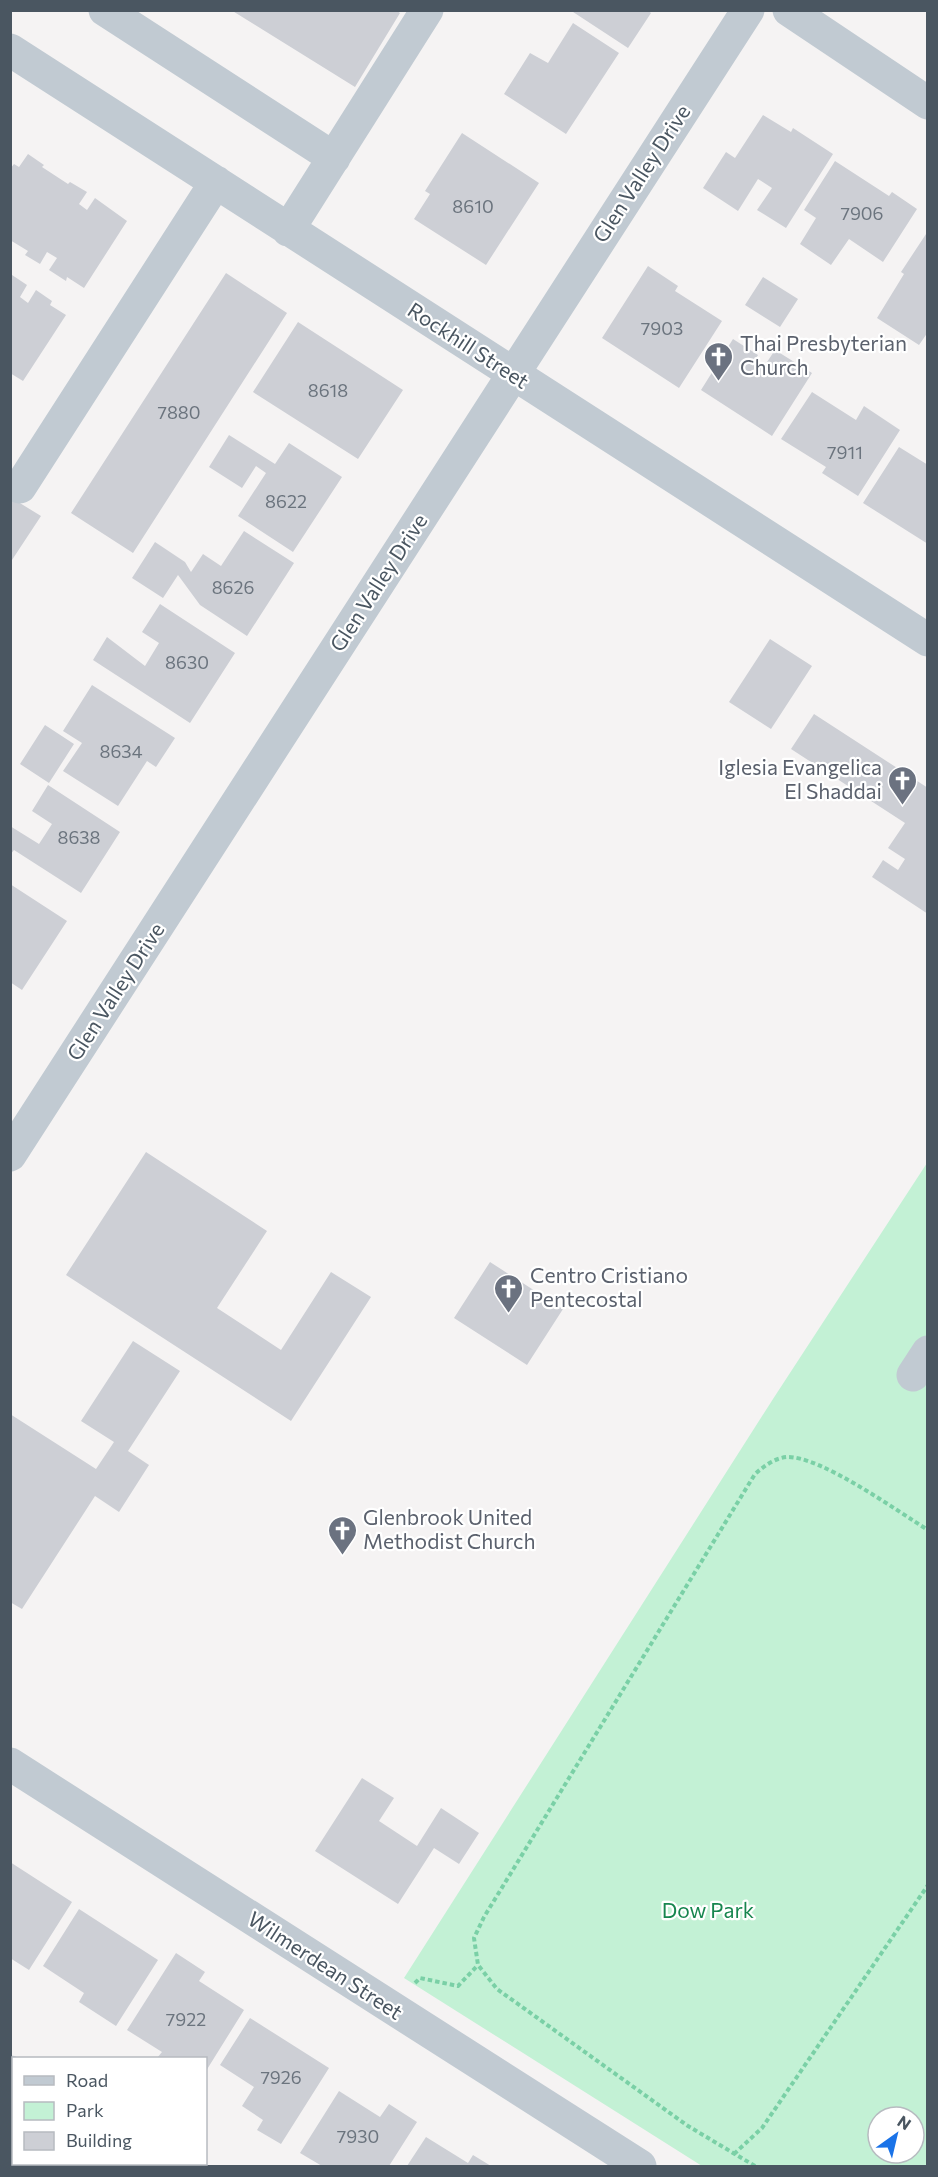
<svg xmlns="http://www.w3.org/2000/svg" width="938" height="2177" font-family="Commissioner,sans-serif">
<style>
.green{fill:#c3f1d5;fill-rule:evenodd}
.building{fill:#cdcfd5}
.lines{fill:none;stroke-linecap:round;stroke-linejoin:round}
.path{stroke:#7ad0a6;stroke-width:4;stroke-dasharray:4.5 3;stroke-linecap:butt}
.minor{stroke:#c1cad2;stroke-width:33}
.labels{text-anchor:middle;stroke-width:4.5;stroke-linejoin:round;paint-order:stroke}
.number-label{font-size:18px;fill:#6b747e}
.street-label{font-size:21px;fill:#4a5661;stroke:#fff}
.worship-label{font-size:21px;fill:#5b616d;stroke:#fff;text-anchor:start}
.park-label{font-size:21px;fill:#17864f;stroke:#fff}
</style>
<rect width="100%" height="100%" fill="#f5f3f3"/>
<path class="green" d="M 927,1163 L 927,2166 L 702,2166 L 404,1978 L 773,1399 ZM 878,2117 L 914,2117 L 914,2153 L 878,2153 Z"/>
<path class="building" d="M 231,10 L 396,10 L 400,13 L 355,87 Z
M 570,10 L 647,10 L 651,13 L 628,48 Z
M 573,23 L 619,53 L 566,134 L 504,94 L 530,53 L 548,63 Z
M 763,115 L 791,132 L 793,128 L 833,154 L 786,228 L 757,210 L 772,188 L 758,179 L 738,211 L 703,188 L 726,152 L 735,158 Z
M 462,133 L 539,183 L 486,265 L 414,219 L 430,194 L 425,191 Z
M 28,154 L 44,165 L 42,167 L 68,184 L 70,182 L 87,192 L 79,204 L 87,210 L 95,198 L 127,221 L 84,288 L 67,277 L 66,281 L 49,270 L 57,258 L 47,252 L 40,264 L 25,255 L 28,251 L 10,240 L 10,169 L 14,164 L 19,167 Z
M 835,161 L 889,196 L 892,192 L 917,209 L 883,262 L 849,239 L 831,265 L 800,244 L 816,218 L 804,210 Z
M 928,231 L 928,332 L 919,345 L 877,318 L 904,274 L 901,272 Z
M 648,266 L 678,286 L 675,291 L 722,321 L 679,388 L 602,338 Z
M 226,273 L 287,313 L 133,553 L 71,513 Z
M 12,275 L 27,285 L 20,297 L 28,303 L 36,290 L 52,301 L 50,305 L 66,315 L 23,381 L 10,373 Z
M 763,277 L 798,299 L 780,327 L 745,305 Z
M 298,322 L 403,390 L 358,459 L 253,392 Z
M 733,339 L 758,355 L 754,362 L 763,368 L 775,350 L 812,373 L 772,436 L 701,390 Z
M 812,392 L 856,420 L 864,406 L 900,430 L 858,496 L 822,473 L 826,467 L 781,439 Z
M 229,435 L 275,464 L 289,443 L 342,477 L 293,552 L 238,516 L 266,473 L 256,466 L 242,488 L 209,467 Z
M 899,447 L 928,465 L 928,544 L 863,503 Z
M 10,497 L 41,516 L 10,563 Z
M 244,531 L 294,563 L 247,636 L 200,605 L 178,575 L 163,598 L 132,578 L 155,542 L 185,562 L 191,572 L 203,554 L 221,566 Z
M 160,604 L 235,653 L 190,723 L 93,660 L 107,637 L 145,666 L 159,643 L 142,632 Z
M 770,639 L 812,666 L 771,729 L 729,702 Z
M 92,685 L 175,738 L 156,767 L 147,761 L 118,806 L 63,771 L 82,743 L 63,731 Z
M 814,714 L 928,788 L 928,914 L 872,877 L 883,860 L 898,870 L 905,859 L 888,848 L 905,823 L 791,749 Z
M 45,725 L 74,744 L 49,783 L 20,764 Z
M 48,785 L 120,832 L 81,893 L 14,850 L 10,855 L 10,826 L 39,844 L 52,824 L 32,811 Z
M 10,884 L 67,921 L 22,990 L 10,982 Z
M 146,1152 L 267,1231 L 217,1308 L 281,1350 L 331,1272 L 371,1297 L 291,1421 L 66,1275 Z
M 490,1262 L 563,1309 L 527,1365 L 454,1318 Z
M 133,1341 L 180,1371 L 128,1451 L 149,1465 L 119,1512 L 95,1496 L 22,1609 L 10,1602 L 10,1414 L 96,1469 L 114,1442 L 81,1421 Z
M 362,1778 L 394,1798 L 379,1821 L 417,1846 L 441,1808 L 479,1833 L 459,1864 L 434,1848 L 398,1904 L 315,1851 Z
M 10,1862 L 72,1902 L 29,1970 L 10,1958 Z
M 79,1909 L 158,1960 L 116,2026 L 79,2002 L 84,1993 L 43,1966 Z
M 176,1953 L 205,1972 L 199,1981 L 244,2010 L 206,2071 L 206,2058 L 157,2058 L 162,2052 L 127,2030 Z
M 250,2018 L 329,2068 L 281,2144 L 257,2130 L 263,2120 L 242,2106 L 254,2087 L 220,2065 Z
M 339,2091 L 380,2117 L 389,2104 L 417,2122 L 389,2166 L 322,2166 L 300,2153 Z
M 426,2137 L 468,2163 L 473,2155 L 491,2166 L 407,2166 Z"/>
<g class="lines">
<path class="path" d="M 415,1983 L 420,1978 L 458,1986 L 478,1965
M 734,2154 L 762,2128 L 928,1885
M 755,2166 L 688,2126 L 497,1989 L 478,1965 L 474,1938 L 484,1917 L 755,1474 C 764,1466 775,1458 787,1457 C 821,1456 897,1511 928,1530"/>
<path class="minor" d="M 105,10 L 334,158
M 789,10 L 928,103
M 10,50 L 928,640
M 288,230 L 427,10
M 20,487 L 216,182
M 10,1155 L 748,10
M 913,1375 L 928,1352
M 10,1764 L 640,2166
M 10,2072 L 14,2074
M 153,2164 L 158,2166"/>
</g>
<defs>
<symbol id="church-pin" viewBox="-11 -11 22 30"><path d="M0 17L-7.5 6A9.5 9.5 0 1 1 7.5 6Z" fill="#6b7280" stroke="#fff"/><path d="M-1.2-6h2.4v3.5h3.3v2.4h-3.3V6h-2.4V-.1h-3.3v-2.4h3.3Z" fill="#fff"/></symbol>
</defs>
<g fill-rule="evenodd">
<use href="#church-pin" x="702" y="340" width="33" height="45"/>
<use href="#church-pin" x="886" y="764" width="33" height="45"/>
<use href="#church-pin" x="492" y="1272" width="33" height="45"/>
<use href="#church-pin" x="326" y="1514" width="33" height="45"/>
</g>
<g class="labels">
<g class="number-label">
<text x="473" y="213">8610</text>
<text x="862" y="220">7906</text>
<text x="662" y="335">7903</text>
<text x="328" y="397">8618</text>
<text x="179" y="419">7880</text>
<text x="845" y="459">7911</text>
<text x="286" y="508">8622</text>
<text x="233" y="594">8626</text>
<text x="187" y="669">8630</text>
<text x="121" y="758">8634</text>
<text x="79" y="844">8638</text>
<text x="186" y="2026">7922</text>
<text x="281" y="2084">7926</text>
<text x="358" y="2143">7930</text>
</g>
<g class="street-label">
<text transform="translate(642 174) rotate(-57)" y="7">Glen Valley Drive</text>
<text transform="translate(468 346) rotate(33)" y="7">Rockhill Street</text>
<text transform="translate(379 583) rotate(-57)" y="7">Glen Valley Drive</text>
<text transform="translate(116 992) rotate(-57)" y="7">Glen Valley Drive</text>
<text transform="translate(325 1966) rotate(33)" y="7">Wilmerdean Street</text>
</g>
<g class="worship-label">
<text x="740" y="351">Thai Presbyterian<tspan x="740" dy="24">Church</tspan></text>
<text x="882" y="775" text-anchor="end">Iglesia Evangelica<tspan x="882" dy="24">El Shaddai</tspan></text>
<text x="530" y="1283">Centro Cristiano<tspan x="530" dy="24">Pentecostal</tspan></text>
<text x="363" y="1525">Glenbrook United<tspan x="363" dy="24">Methodist Church</tspan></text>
</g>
<g class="park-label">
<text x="708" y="1918">Dow Park</text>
</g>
</g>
<rect width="938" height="2177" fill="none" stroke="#4a5661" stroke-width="24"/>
<rect x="12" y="2057" width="195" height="108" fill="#ffffff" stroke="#b7bbc0" stroke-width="1.5"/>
<rect x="24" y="2076" width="30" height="9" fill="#c1cad2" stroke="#b7bbc0" stroke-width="1.5"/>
<text x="66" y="2087" font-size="18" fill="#4a5661">Road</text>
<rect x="24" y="2102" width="30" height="18" fill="#c3f1d5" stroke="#b7bbc0" stroke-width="1.5"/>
<text x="66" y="2117" font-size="18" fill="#4a5661">Park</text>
<rect x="24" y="2132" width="30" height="18" fill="#cdcfd5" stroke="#b7bbc0" stroke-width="1.5"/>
<text x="66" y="2147" font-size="18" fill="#4a5661">Building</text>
<g transform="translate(896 2135) rotate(34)"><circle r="28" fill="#ffffff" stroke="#b7bbc0" stroke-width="1.5"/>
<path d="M0-4.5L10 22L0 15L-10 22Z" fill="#1a73e8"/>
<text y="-9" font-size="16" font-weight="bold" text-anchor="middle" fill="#4a5661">N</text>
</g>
</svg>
